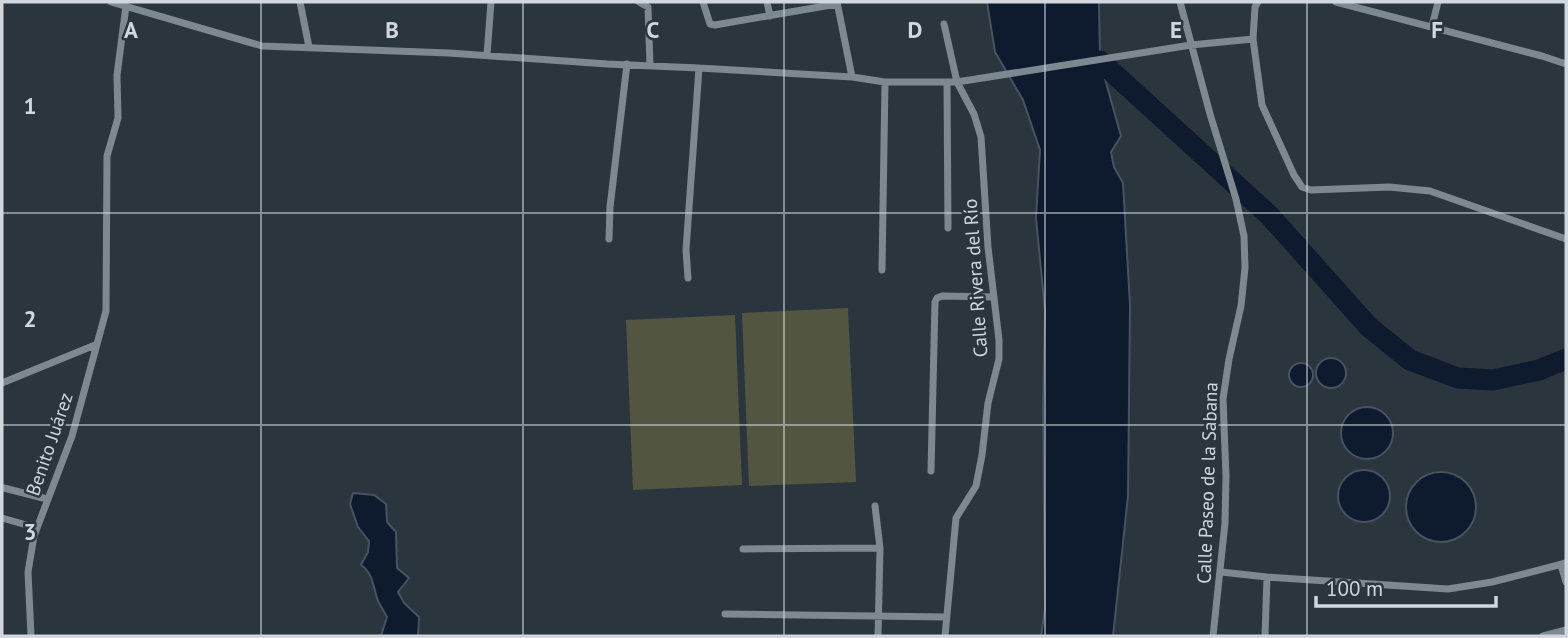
<svg xmlns="http://www.w3.org/2000/svg" width="1568" height="638" font-family="'PT Sans',sans-serif">
<style>
.green{fill:#525641}
.water{fill:#0e1a2d;stroke:#485362;stroke-width:2}
.lines{fill:none;stroke-linecap:round;stroke-linejoin:round}
.river{stroke:#0e1a2d;stroke-width:21}
.minor{stroke:#7d8891;stroke-width:7}
.grid{fill:none;stroke:#d1d7dc;stroke-width:2;stroke-opacity:0.55}
.labels{text-anchor:middle;stroke-width:5;stroke-linejoin:round;paint-order:stroke}
.street-label{font-size:19px;fill:#d1d7dc;stroke:#2b353d}
.grid-label{font-size:23px;text-anchor:middle;font-weight:bold;fill:#d1d7dc;stroke:#2b353d;stroke-width:5;stroke-linejoin:round;paint-order:stroke}
</style>
<rect width="100%" height="100%" fill="#2b353d"/>
<path class="green" d="M 848,308 L 856,482 L 749,486 L 742,313 Z
M 735,315 L 742,485 L 633,490 L 626,320 Z"/>
<path class="water" d="M 987,2 L 1099,2 L 1100,61 L 1121,136 L 1111,152 L 1114,167 L 1123,183 L 1130,305 L 1128,496 L 1113,636 L 1041,636 L 1045,609 L 1043,407 L 1045,311 L 1036,218 L 1040,150 L 1023,100 L 995,52 Z
M1316 373a15 15 0 1 1 30 0a15 15 0 1 1-30 0Z
M1289 375a12 12 0 1 1 24 0a12 12 0 1 1-24 0Z
M1341 433a26 26 0 1 1 52 0a26 26 0 1 1-52 0Z
M1338 496a26 26 0 1 1 52 0a26 26 0 1 1-52 0Z
M1406 507a35 35 0 1 1 70 0a35 35 0 1 1-70 0Z
M 353,493 L 374,495 L 386,504 L 387,522 L 396,532 L 397,568 L 409,578 L 398,592 L 404,603 L 419,617 L 418,636 L 381,636 L 387,617 C 384,612 381,606 378,601 C 373,588 374,574 361,565 L 368,552 L 369,541 L 358,527 L 350,504 Z"/>
<g class="lines">
<path class="river" d="M 1100,61 L 1269,215 L 1369,327 L 1410,360 L 1458,378 L 1493,380 L 1539,370 L 1566,359"/>
<path class="minor" d="M 111,2 L 262,46 L 449,53 L 607,64 L 699,68 L 852,77 L 885,82 L 957,82 L 1191,45 L 1253,39
M 300,2 L 309,47
M 639,2 L 648,7 L 650,65
M 703,2 L 710,24 L 715,25 L 837,4
M 767,2 L 770,16
M 837,2 L 852,77
M 1180,2 L 1210,114 L 1236,199 L 1244,236 L 1245,268 L 1241,306 L 1229,359 L 1223,399 L 1226,476 L 1225,523 L 1213,636
M 1258,2 L 1255,7 L 1253,39 L 1262,105 L 1294,175 L 1302,187 L 1311,190 L 1389,187 L 1430,191 L 1566,239
M 1336,2 L 1542,56 L 1566,64
M 944,24 L 957,82 L 974,114 L 981,137 L 988,247 L 999,340 L 999,359 L 988,403 L 982,455 L 976,486 L 956,518 L 945,636
M 1432,26 L 1438,2
M 487,55 L 491,2
M 947,82 L 948,228
M 609,239 L 610,207 L 627,64
M 882,270 L 885,82
M 688,278 L 686,250 L 699,68
M 2,383 L 95,345
M 931,471 L 935,302 L 937,298 L 942,296 L 994,297
M 4,488 L 47,499
M 875,506 L 880,548 L 878,636
M 2,518 L 37,528
M 743,549 L 880,548
M 1561,565 L 1566,582
M 1221,572 L 1267,577 L 1448,589 L 1492,582 L 1566,563
M 725,614 L 946,617
M 31,636 L 28,572 L 34,536 L 72,436 L 106,311 L 107,156 L 118,118 L 117,75 L 126,6
M 1265,636 L 1267,577
M 1543,636 L 1566,630"/>
</g>
<path class="grid" d="M 261,2 L 261,636M 523,2 L 523,636M 784,2 L 784,636M 1045,2 L 1045,636M 1307,2 L 1307,636M 2,213 L 1566,213M 2,425 L 1566,425"/>
<g class="labels">
<g class="street-label">
<text transform="translate(975 278) rotate(-94)" y="7">Calle Rivera del Río</text>
<text transform="translate(49 444) rotate(-71)" y="7">Benito Juárez</text>
<text transform="translate(1207 483) rotate(-88)" y="7">Calle Paseo de la Sabana</text>
</g>
</g>
<g class="grid-label">
<text x="131" y="38">A</text>
<text x="392" y="38">B</text>
<text x="653" y="38">C</text>
<text x="915" y="38">D</text>
<text x="1176" y="38">E</text>
<text x="1437" y="38">F</text>
<text x="30" y="114">1</text>
<text x="30" y="327">2</text>
<text x="30" y="540">3</text>
</g>
<rect width="1568" height="638" fill="none" stroke="#d1d7dc" stroke-width="7"/>
<path d="M1316 596v10h180v-10" fill="none" stroke="#d1d7dc" stroke-width="3.5"/>
<text x="1326" y="596" font-size="21" fill="#d1d7dc" stroke="#2b353d" stroke-width="5" paint-order="stroke">100 m</text>
</svg>
